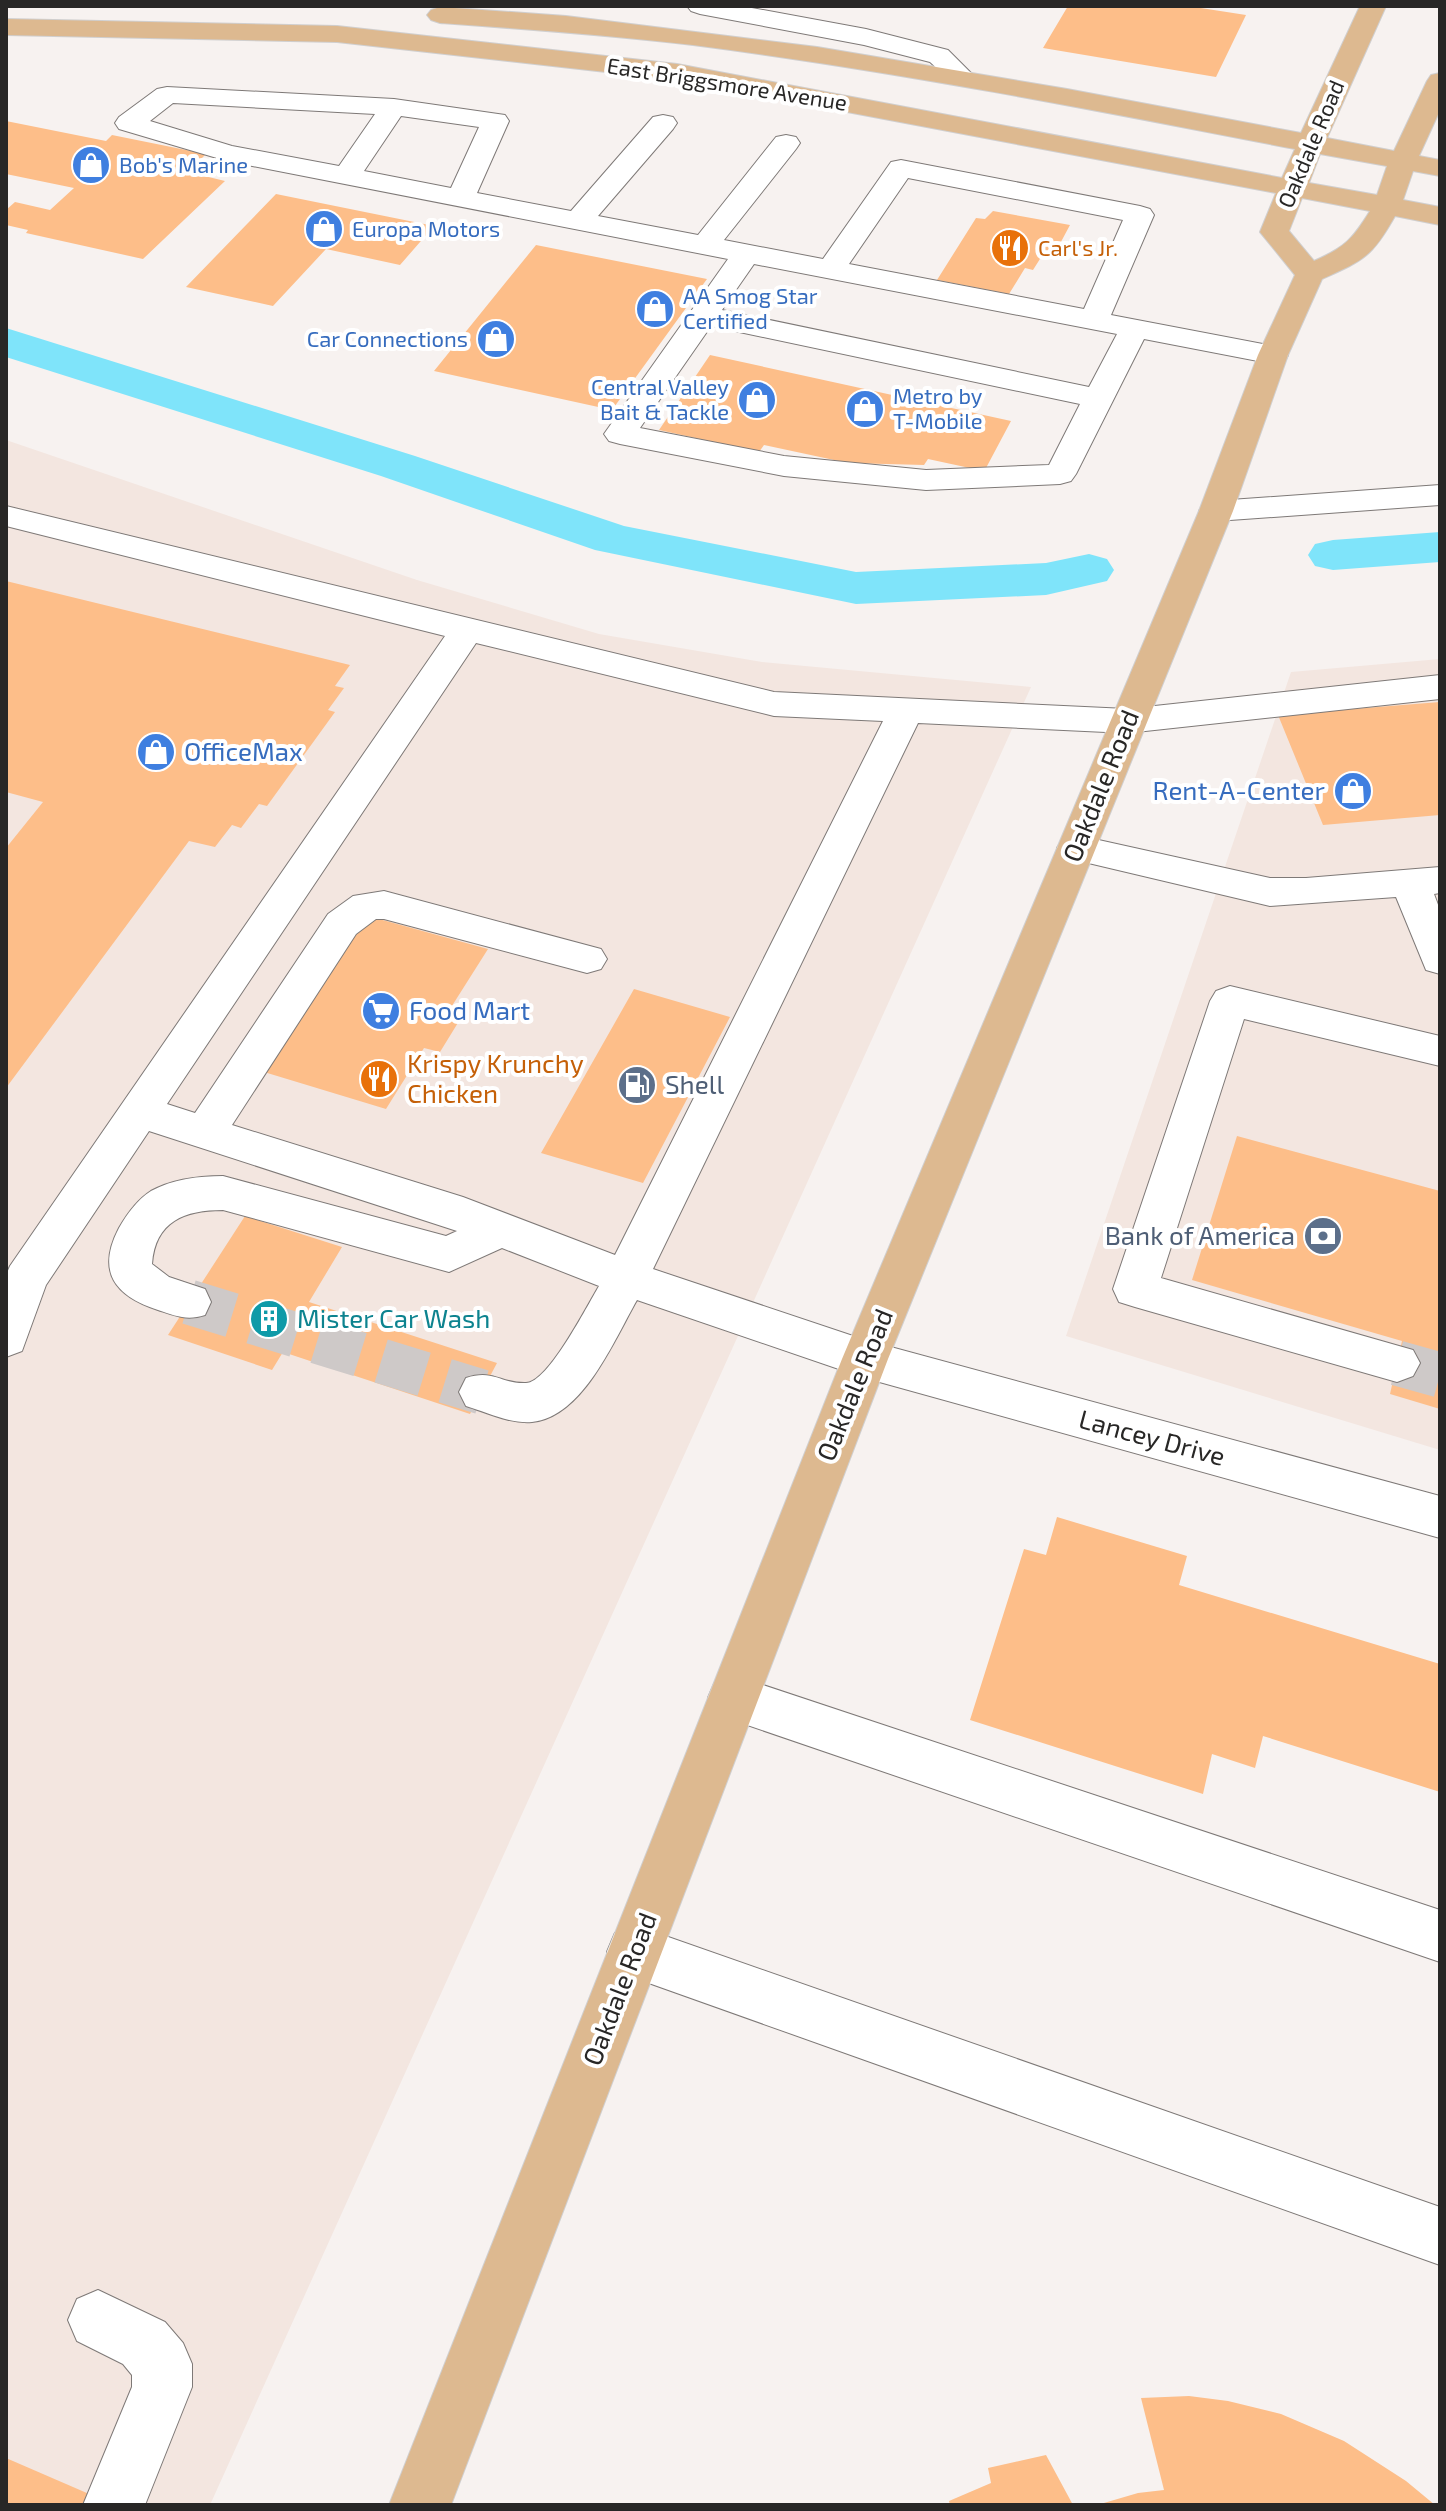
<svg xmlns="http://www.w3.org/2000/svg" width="1446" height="2511" font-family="'Exo 2',sans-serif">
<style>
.built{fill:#f3e6e0}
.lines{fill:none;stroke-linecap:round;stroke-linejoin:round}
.canal{fill:#7fe4fa;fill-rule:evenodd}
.building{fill:#fdbe89}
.minor-tunnel{stroke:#cec9c8;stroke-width:45;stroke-dasharray:45 22;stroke-linecap:butt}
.minor-casing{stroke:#7e7977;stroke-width:2}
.major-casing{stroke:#d0cfcf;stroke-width:2}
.minor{fill:#fff;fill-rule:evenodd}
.major{fill:#ddb990;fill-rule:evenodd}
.labels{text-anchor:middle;stroke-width:8;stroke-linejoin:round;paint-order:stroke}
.far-street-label{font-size:22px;fill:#282726;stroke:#fff}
.far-shop-label{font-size:22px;fill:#366cbe;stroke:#fff;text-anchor:start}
.far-food-label{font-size:22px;fill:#c56008;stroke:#fff;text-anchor:start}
.shop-label{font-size:26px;fill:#366cbe;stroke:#fff;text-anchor:start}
.street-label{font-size:26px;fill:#282726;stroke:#fff}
.food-label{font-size:26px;fill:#c56008;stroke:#fff;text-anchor:start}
.service-label{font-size:26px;fill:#4e5e75;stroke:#fff;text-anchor:start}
.culture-label{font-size:26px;fill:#0d838f;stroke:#fff;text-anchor:start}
</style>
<rect width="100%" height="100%" fill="#f7f2f0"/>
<path class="built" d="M 6,440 L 417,580 L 599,634 L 762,662 L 1031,687 L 210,2505 L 6,2505 Z
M 1440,659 L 1440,1450 L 1066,1336 L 1291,672 Z"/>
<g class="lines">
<path class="canal" d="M 6,328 L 415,456 L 624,526 L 856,572 L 1046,563 L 1089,554 L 1107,559 L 1114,570 L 1107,581 L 1046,595 L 856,604 L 595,550 L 381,476 L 6,357 Z
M 1440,532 L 1440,562 L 1333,570 L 1315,566 L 1308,555 L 1315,544 L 1333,540 Z"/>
</g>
<path class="building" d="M 1068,6 L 1188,6 L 1246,15 L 1216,77 L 1043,48 Z
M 6,121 L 106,141 L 112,135 L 206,154 L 188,172 L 225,181 L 143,259 L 26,233 L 28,230 L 6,225 L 6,210 L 15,202 L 50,210 L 74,188 L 6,174 Z
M 276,194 L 434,226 L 400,265 L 326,249 L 273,306 L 186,287 Z
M 993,211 L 1070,225 L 1055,253 L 1045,251 L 1033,270 L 1025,268 L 1009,294 L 937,280 L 976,218 L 985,219 Z
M 536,245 L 707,279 L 612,410 L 434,371 Z
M 710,355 L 1011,421 L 986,468 L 979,470 L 928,459 L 924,465 L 848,463 L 764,445 L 759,452 L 659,430 Z
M 6,581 L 350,665 L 335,686 L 344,688 L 328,710 L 335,712 L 267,806 L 259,804 L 241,828 L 232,825 L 215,847 L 189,841 L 6,1088 L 6,848 L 43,802 L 6,792 Z
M 1440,702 L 1440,815 L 1323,825 L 1278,715 Z
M 368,916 L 488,949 L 450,1009 L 464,1013 L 440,1052 L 424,1048 L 386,1109 L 264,1072 Z
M 634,989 L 730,1017 L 643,1183 L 541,1153 Z
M 1237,1136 L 1440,1191 L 1440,1409 L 1390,1394 L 1402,1341 L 1192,1280 Z
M 245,1216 L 342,1247 L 309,1302 L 497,1363 L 470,1414 L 283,1352 L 272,1370 L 168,1335 Z
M 1057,1517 L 1187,1556 L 1179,1585 L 1440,1664 L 1440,1792 L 1263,1736 L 1255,1768 L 1212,1754 L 1203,1794 L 970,1720 L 1024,1549 L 1046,1555 Z
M 1189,2396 L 1228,2401 L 1281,2414 L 1344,2441 L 1406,2481 L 1435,2505 L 1097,2505 L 1138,2493 L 1164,2490 L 1141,2398 Z
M 1046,2455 L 1073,2505 L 950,2505 L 949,2501 L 991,2483 L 988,2468 Z
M 6,2458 L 103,2500 L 101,2505 L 6,2505 Z"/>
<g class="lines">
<path class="minor-tunnel" d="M 189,1302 L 482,1392
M 1397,1363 L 1440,1375"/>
<defs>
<path id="minor" d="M 687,6 L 741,6 L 866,29 L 948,50 L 975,77 L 971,83 L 953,83 L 930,62 L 864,45 L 700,14 L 691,11 Z
M 167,87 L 394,99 L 505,115 L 509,121 L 477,193 L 571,211 L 653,117 L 663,115 L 673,117 L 677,123 L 673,129 L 598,216 L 698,235 L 776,137 L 786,135 L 796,137 L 800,143 L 796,149 L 724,240 L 823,259 L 891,162 L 901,160 L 1140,206 L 1150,209 L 1154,215 L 1111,315 L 1273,346 L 1284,348 L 1288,355 L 1284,362 L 1273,364 L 1144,339 L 1076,474 L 1071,481 L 1060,484 L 926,490 L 784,476 L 620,444 L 609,441 L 604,434 L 728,259 L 227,161 L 119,129 L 115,123 L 119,117 L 157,89 ZM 173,103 L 375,114 L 339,166 L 232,146 L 150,121 ZM 401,116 L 479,127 L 451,188 L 364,171 ZM 908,178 L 1123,220 L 1084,309 L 849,264 ZM 754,264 L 1117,334 L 1089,387 L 722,310 ZM 711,326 L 1080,404 L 1049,465 L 926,470 L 784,456 L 640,428 Z
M 1440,485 L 1440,505 L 1216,521 L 1204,518 L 1199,511 L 1204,504 L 1216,501 Z
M 6,506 L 774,692 L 1127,709 L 1440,675 L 1440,699 L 1127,733 L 918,723 L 653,1269 L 865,1340 L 1440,1496 L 1440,1538 L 865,1378 L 637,1300 C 614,1340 583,1417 532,1422 C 510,1424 486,1412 466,1406 L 459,1392 L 466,1378 C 494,1369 500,1384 526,1383 C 548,1383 587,1306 599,1286 L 502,1248 L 449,1272 L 223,1210 C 185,1210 155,1221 152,1264 L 169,1277 L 205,1289 L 211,1302 L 205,1315 C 187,1321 176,1316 158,1310 C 115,1296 96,1272 119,1228 C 127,1214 137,1200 151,1191 C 173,1179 199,1176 223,1176 L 446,1236 L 457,1231 L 149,1131 L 46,1285 L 22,1351 L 6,1357 L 6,1275 L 10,1266 L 445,636 L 6,526 ZM 476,643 L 774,716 L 883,721 L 615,1255 L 463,1197 L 232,1125 L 356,934 L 376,919 L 384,919 L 587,973 L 601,969 L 607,959 L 601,949 L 384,891 L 353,896 L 328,914 L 195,1113 L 167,1104 Z
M 1076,835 L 1270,878 L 1306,878 L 1440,867 L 1440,893 L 1434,894 L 1440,910 L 1440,974 L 1426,970 L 1396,897 L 1270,906 L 1063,857 L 1057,848 L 1063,839 Z
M 1230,986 L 1440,1036 L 1440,1066 L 1244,1019 L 1161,1278 L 1413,1350 L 1420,1363 L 1413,1376 L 1397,1382 L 1135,1307 L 1119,1302 L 1113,1289 L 1210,1001 L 1216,991 Z
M 733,1675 L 1440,1910 L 1440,1962 L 715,1714 L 708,1698 L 715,1682 Z
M 634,1925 L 1440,2207 L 1440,2265 L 615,1971 L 607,1952 L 615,1933 Z
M 98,2290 L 165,2322 L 183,2343 L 192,2364 L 192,2387 L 145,2505 L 83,2505 L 132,2387 L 132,2375 L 123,2364 L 77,2341 L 68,2320 L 77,2299 Z"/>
<path id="major" d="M 1360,6 L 1386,6 L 1327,138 L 1394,151 L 1427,81 L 1431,75 L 1440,73 L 1440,110 L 1419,156 L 1440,160 L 1440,176 L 1413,171 L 1403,200 L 1440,207 L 1440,225 L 1395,216 C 1372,257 1364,260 1322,279 L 1288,355 L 1233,511 L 888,1359 L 451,2505 L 389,2505 L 842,1359 L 1199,511 L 1258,355 L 1295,275 L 1260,232 L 1276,193 L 677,80 L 337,42 L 6,35 L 6,19 L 337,26 L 677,64 L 1282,178 L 1295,149 C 1095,110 895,71 693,45 C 609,35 524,29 440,23 L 431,20 L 427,15 L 431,10 L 440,7 L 566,16 L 817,47 L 1067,89 L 1301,133 ZM 1320,154 L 1387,166 L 1377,195 L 1309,183 ZM 1302,198 L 1370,211 C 1352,240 1345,247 1314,261 L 1289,231 Z"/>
</defs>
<use href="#minor" class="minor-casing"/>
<use href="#major" class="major-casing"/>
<use href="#minor" class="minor"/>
<use href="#major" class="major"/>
</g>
<defs>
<symbol id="shop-disc" viewBox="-11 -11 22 22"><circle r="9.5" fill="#3f7fe0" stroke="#fff"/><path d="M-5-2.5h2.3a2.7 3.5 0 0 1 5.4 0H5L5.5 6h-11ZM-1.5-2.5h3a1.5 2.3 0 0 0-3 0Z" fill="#fff"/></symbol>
<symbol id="restaurant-disc" viewBox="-11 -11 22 22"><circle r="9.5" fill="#e8710a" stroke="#fff"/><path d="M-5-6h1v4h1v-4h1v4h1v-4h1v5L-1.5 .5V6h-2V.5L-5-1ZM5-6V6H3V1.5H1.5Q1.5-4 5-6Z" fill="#fff"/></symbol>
<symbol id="supermarket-disc" viewBox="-11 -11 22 22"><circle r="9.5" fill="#3f7fe0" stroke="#fff"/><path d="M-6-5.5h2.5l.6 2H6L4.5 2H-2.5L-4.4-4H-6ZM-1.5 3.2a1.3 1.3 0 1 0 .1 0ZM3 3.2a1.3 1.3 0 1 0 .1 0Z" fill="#fff"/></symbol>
<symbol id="fuel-disc" viewBox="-11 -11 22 22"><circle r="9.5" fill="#5c6f8a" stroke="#fff"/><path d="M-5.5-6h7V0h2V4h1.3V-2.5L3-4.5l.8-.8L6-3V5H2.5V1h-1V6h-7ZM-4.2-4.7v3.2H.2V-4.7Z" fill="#fff"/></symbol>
<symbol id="bank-disc" viewBox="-11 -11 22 22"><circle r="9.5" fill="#5c6f8a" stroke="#fff"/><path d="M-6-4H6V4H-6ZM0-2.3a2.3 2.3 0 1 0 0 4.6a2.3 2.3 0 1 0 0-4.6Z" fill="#fff"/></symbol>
<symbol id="building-disc" viewBox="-11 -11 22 22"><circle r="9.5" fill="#0f9aa8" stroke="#fff"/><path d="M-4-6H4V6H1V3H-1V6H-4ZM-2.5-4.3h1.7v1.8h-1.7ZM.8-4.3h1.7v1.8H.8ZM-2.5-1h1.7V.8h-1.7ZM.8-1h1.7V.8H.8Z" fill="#fff"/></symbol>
</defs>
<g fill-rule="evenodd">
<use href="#shop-disc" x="69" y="143" width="44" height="44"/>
<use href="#shop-disc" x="302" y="207" width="44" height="44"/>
<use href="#restaurant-disc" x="988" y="226" width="44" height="44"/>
<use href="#shop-disc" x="633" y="287" width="44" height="44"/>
<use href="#shop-disc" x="474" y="317" width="44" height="44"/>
<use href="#shop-disc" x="735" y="378" width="44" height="44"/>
<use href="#shop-disc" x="843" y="387" width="44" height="44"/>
<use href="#shop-disc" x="134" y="730" width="44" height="44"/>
<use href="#shop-disc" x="1331" y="769" width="44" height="44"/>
<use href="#supermarket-disc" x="359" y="989" width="44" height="44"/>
<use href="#restaurant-disc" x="357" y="1057" width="44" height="44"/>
<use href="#fuel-disc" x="615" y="1063" width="44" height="44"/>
<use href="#bank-disc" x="1301" y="1214" width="44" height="44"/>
<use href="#building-disc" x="247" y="1297" width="44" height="44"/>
</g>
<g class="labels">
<g class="far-street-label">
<text transform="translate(727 84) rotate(9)" y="8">East Briggsmore Avenue</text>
<text transform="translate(1311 144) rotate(-67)" y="8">Oakdale Road</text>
</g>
<g class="far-shop-label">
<text x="119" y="173">Bob's Marine</text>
<text x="352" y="237">Europa Motors</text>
<text x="683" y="304">AA Smog Star<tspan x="683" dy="25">Certified</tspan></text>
<text x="468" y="347" text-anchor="end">Car Connections</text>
<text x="729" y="395" text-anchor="end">Central Valley<tspan x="729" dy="25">Bait &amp; Tackle</tspan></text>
<text x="893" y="404">Metro by<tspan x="893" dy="25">T-Mobile</tspan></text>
</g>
<g class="far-food-label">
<text x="1038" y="256">Carl's Jr.</text>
</g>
<g class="shop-label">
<text x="184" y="761">OfficeMax</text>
<text x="1325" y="800" text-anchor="end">Rent-A-Center</text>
<text x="409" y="1020">Food Mart</text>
</g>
<g class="street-label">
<text transform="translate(1101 786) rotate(-68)" y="9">Oakdale Road</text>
<text transform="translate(855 1385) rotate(-68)" y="9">Oakdale Road</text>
<text transform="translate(1152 1438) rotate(15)" y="9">Lancey Drive</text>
<text transform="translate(620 1989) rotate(-69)" y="9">Oakdale Road</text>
</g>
<g class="food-label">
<text x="407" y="1073">Krispy Krunchy<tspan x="407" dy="30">Chicken</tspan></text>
</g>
<g class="service-label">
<text x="665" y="1094">Shell</text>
<text x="1295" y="1245" text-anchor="end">Bank of America</text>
</g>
<g class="culture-label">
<text x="297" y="1328">Mister Car Wash</text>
</g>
</g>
<rect width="1446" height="2511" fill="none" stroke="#282726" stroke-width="16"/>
</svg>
